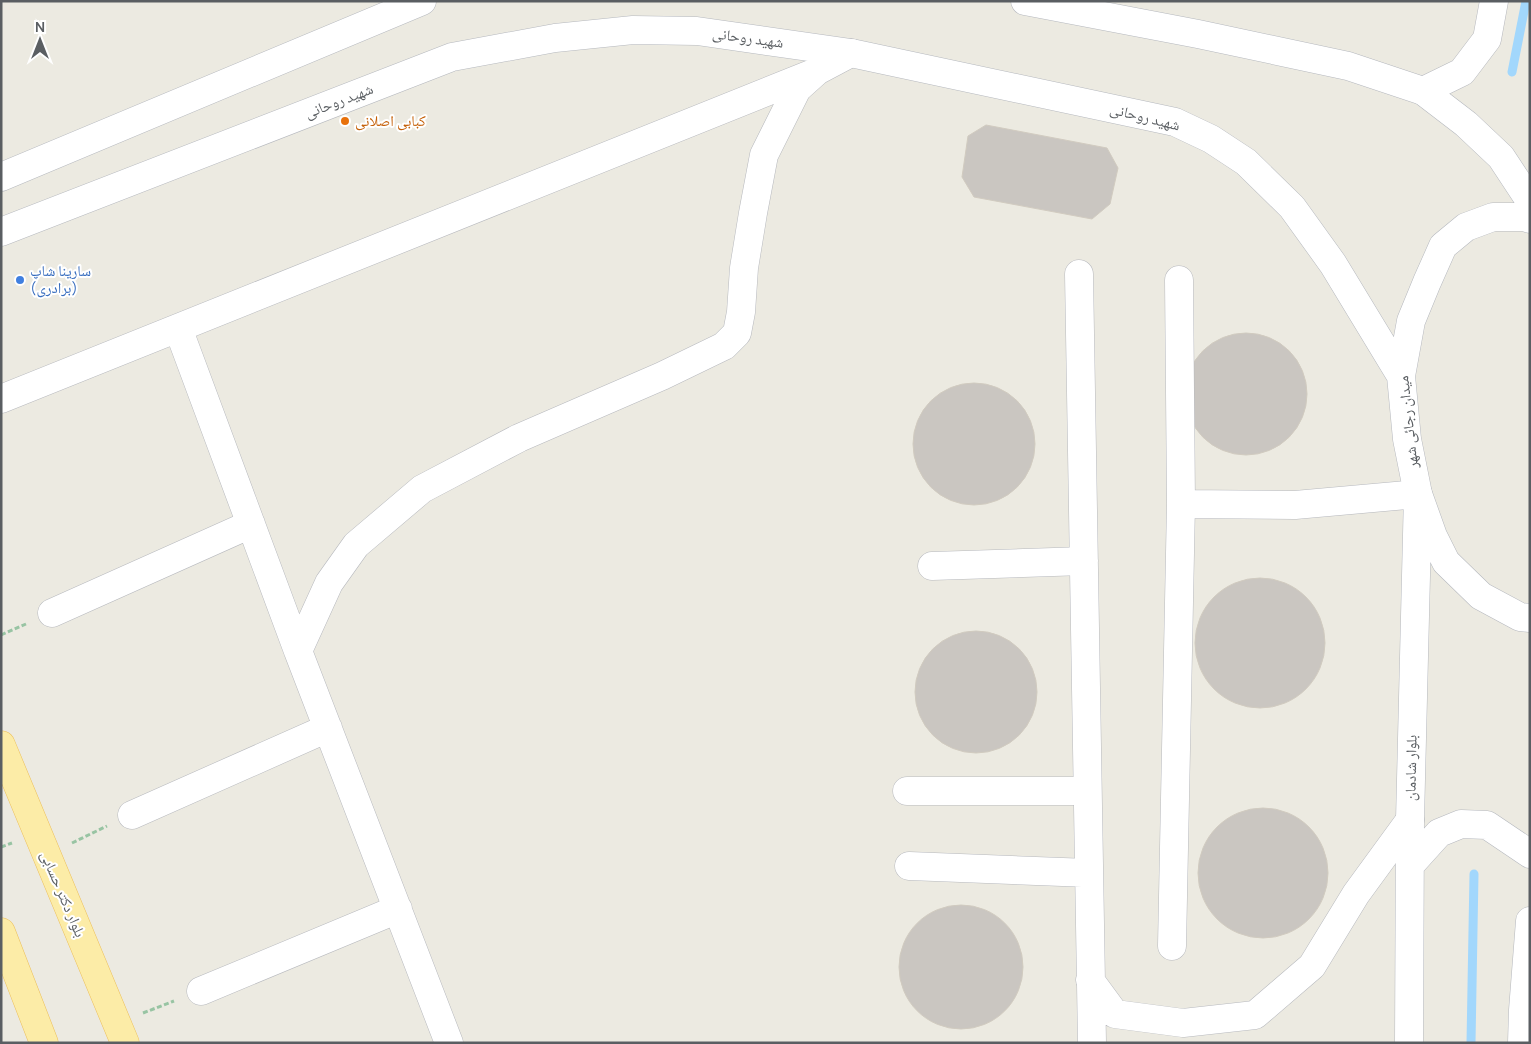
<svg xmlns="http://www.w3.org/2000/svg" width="1531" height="1044" font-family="Manrope,'Noto Naskh Arabic',sans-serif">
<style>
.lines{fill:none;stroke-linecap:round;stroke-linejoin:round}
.stream{stroke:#a2d7fc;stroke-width:9}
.building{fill:#cac6c1;stroke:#d1cbc0}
.street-casing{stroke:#b7b9be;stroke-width:29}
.secondary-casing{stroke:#b5b8be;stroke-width:29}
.primary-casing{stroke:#ecbf5b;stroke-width:29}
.path{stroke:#98c4a3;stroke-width:3;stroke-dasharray:5 2.5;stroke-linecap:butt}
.street{stroke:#fff;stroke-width:28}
.secondary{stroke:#fff;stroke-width:28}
.primary{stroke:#fceca7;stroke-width:28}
.food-dot{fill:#e8710a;stroke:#fff;stroke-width:2}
.shop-dot{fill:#3f7fe0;stroke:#fff;stroke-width:2}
.labels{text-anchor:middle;stroke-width:4;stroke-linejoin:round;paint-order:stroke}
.street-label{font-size:15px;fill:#5a5e62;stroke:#fff}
.food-label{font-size:15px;fill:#c56008;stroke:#fff;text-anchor:start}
.shop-label{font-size:15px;fill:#366cbe;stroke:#fff;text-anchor:start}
</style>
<rect width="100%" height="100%" fill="#eceae1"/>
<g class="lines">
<path class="stream" d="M 1512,72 L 1526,1
M 1471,1043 L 1474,874"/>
</g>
<path class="building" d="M 986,125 L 1107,148 L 1118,168 L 1110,204 L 1092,219 L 974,197 L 962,177 L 968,136 Z
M1185 394a61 61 0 1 1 122 0a61 61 0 1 1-122 0Z
M913 444a61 61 0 1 1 122 0a61 61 0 1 1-122 0Z
M1195 643a65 65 0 1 1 130 0a65 65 0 1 1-130 0Z
M915 692a61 61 0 1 1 122 0a61 61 0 1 1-122 0Z
M1198 873a65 65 0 1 1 130 0a65 65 0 1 1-130 0Z
M899 967a62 62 0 1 1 124 0a62 62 0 1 1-124 0Z"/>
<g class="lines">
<defs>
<path id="street" d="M 1423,91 L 1462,72 L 1487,39 L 1494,1
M 1079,274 L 1092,1043
M 178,328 L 298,651
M 1,399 L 811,74
M 1181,504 L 1295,505 L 1418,494
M 932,566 L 1084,561
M 52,613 L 251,524
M 907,791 L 1087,791
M 132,815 L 328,728
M 909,866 L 1089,873
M 1172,946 L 1181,504 L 1179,280
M 1090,980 L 1115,1014 L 1183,1023 L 1255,1015 L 1312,966 L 1356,894 L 1410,820
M 201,991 L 398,909
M 449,1043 L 298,651 L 329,583 L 356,545 L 422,489 L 519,438 L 662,376 L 724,346 L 737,333 L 741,312 L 744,268 L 753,213 L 764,155 L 797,89 L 817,71 L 851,53"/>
<path id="secondary" d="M 1025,1 L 1198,34 L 1348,66 L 1423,91 L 1466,124 L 1501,157 L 1530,201
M 1,177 L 422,1
M 1530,219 L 1524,217 L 1493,217 L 1466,227 L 1443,246 L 1427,282 L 1411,321 L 1401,376 L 1407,439 L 1418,494 L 1433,536 L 1446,562 L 1481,596 L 1520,617 L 1530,618
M 1,232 L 452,57 L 555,38 L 633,30 L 697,31 L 851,53 L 1175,122 L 1211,139 L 1246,162 L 1292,207 L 1333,264 L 1401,376
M 1411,864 L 1439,833 L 1461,824 L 1487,825 L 1530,854
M 1409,1043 L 1410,820 L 1418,494
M 1522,1043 L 1523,1010 L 1530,921"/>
<path id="primary" d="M 1,745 L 125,1043
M 1,932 L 44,1043"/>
</defs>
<use href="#street" class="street-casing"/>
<use href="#secondary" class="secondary-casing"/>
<use href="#primary" class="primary-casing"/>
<path class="path" d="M 1,635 L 26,624
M 72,843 L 107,826
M 1,847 L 12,843
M 143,1013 L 174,1001"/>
<use href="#street" class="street"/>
<use href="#secondary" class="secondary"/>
<use href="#primary" class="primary"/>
</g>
<circle class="food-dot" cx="345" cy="121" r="5"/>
<circle class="shop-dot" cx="20" cy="280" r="5"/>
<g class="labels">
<g class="street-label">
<text transform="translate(748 38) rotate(8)" y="5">شهید روحانی</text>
<text transform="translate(339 101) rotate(-21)" y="5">شهید روحانی</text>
<text transform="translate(1145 117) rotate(14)" y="5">شهید روحانی</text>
<text transform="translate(1408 422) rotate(-96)" y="5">میدان رجائی شهر</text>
<text transform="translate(1411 768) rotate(-89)" y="5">بلوار شادمان</text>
<text transform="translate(63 894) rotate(67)" y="5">بلوار دکتر حسابی</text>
</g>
<g class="food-label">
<text x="355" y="126">کبابی اصلانی</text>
</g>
<g class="shop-label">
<text x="30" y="276">سارینا شاپ<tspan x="30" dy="17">(برادری)</tspan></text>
</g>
</g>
<rect width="1531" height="1044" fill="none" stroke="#5a5e62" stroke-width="5"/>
<g transform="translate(40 40)" stroke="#ffffff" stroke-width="4" paint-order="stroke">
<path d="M0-4L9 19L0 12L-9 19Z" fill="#5a5e62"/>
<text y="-8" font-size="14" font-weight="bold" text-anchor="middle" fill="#5a5e62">N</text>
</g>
</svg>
